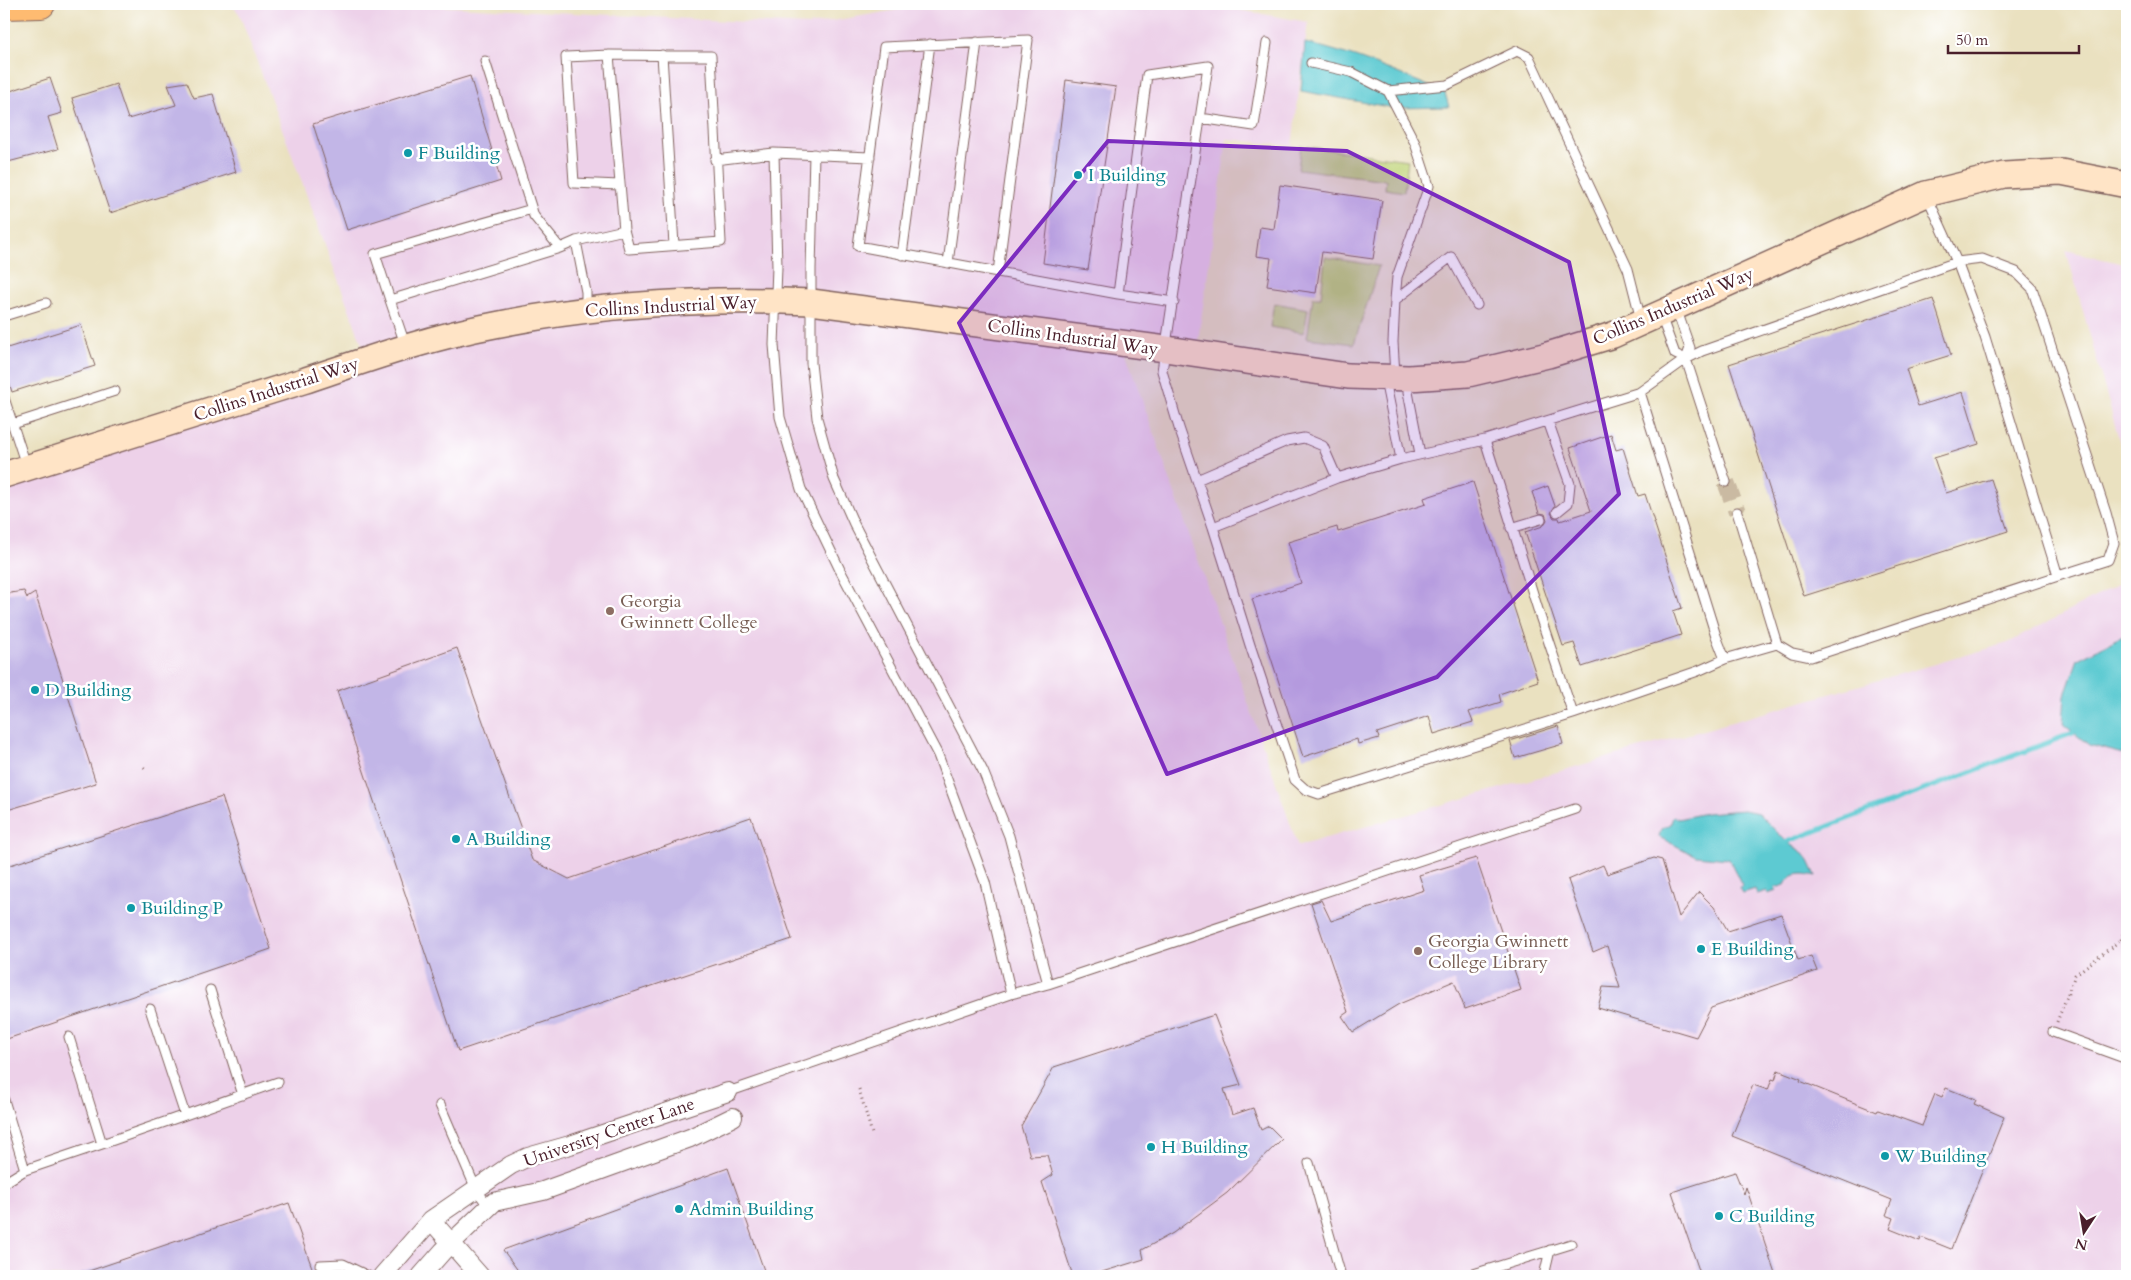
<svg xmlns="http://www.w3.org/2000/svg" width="2131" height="1280" font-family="Cardo,serif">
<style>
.built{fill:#edd1e9}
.green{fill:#bfd477;stroke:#847a51}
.water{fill:#5dcad2;stroke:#54747e}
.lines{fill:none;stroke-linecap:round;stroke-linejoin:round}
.stream{stroke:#5dcad2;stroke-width:5}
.building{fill:#c2b6e7}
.street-tunnel{stroke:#cabaa2;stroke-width:18;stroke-dasharray:18 9;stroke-linecap:butt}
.lane-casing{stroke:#82635f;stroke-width:11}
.street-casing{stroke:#82635f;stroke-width:20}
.secondary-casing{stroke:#82635f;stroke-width:28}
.highway-casing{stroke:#82635f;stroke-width:30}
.path{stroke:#82635f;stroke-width:3;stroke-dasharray:1 4;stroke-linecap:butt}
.lane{stroke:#fff;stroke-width:9}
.street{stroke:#fff;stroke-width:18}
.secondary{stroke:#ffe4c6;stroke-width:25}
.highway{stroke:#febb71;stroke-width:28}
.marked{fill:#7b2cbf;fill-opacity:0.2;stroke:#7b2cbf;stroke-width:4;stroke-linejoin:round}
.culture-dot{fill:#0f9aa8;stroke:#fff;stroke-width:2}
.education-dot{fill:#8d6e63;stroke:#fff;stroke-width:2}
.labels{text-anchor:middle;stroke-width:5;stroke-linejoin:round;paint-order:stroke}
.culture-label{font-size:18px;fill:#0d838f;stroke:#fff;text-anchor:start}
.street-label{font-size:18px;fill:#4a1f2b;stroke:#fff}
.education-label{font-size:18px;fill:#785e54;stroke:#fff;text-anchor:start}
</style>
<rect width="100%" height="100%" fill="#fff"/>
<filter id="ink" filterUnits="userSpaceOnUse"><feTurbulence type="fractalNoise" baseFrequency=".02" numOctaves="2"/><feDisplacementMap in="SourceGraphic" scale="10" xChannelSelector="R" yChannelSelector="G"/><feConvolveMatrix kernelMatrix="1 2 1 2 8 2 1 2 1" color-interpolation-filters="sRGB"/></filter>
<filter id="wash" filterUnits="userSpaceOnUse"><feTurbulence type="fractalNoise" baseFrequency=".0096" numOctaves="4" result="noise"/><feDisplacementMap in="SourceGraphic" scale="20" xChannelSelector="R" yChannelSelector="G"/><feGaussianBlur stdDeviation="1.12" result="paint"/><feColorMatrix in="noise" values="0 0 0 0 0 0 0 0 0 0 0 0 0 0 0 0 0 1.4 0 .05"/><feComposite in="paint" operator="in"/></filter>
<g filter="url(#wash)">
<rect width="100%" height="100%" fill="#eae1c0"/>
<path class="built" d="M 230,4 L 394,4 L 808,25 L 933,4 L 1205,4 L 1308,22 L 1292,146 L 1227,139 L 1196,354 L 1125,351 L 1298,846 L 2008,643 L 2127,580 L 2127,1276 L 4,1276 L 4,484 L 368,360 L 239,13 Z
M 2066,250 L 2127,265 L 2127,468 Z"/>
<path class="green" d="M 1301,146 L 1408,160 L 1404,192 L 1385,189 L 1386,180 L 1298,169 Z
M 1325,257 L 1379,266 L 1354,344 L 1307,338 L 1313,297 L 1321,297 Z
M 1274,303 L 1308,309 L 1304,333 L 1270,327 Z"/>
<path class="water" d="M 1305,43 C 1353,53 1400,74 1445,93 L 1449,107 L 1394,108 L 1301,91 Z
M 2127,634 L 2127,751 L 2124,754 L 2089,745 L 2063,724 L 2065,695 L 2078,659 Z
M 1744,810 L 1758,813 L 1787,842 L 1800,850 L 1809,861 L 1816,876 C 1803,873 1791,872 1785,885 L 1775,888 L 1776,891 L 1768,894 L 1767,891 L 1757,894 L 1755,889 L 1743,893 L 1740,888 L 1742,885 L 1729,859 L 1696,856 L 1659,837 L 1661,829 L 1671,824 L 1673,816 L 1678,819 L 1706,813 Z"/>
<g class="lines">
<path class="stream" d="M 1787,842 L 2073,733"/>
</g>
<g id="blocks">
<path class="building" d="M 470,76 L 501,181 L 347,230 L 313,124 Z
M 50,78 L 62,113 L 48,117 L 58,149 L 8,162 L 4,149 L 4,93 Z
M 1066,80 L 1116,87 L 1088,270 L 1043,263 Z
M 187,82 L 194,98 L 213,94 L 236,172 L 110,213 L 72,98 L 116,84 L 128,119 L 176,105 L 168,85 Z
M 1280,185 L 1382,200 L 1373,259 L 1322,252 L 1316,293 L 1267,286 L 1271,258 L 1256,256 L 1260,227 L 1274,229 Z
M 1933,299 L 1951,355 L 1906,369 L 1918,406 L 1963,392 L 1979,444 L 1934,458 L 1946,493 L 1991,479 L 2008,531 L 1804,596 L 1729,364 Z
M 81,325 L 95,366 L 12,392 L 4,367 L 4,349 Z
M 1611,434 L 1616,450 L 1623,448 L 1638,496 L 1645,494 L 1682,608 L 1673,611 L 1681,635 L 1582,667 L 1574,643 L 1563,646 L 1525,532 L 1543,526 L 1547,520 L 1545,514 L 1539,513 L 1532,492 L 1548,486 L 1555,506 L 1551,513 L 1554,518 L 1559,518 L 1560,521 L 1591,511 L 1570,448 Z
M 1473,482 L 1538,681 L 1499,694 L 1501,702 L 1469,712 L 1473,722 L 1434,734 L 1429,716 L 1377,733 L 1379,738 L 1358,744 L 1357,739 L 1303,757 L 1252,599 L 1301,583 L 1288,542 L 1337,527 L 1338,532 L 1426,504 L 1424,498 Z
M 24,591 L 27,598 L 35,593 L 96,783 L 4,811 L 4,594 Z
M 457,648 L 532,860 L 569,879 L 751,817 L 792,939 L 458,1051 L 337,691 Z
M 1558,726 L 1563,744 L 1515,758 L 1510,741 Z
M 222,797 L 271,949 L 4,1040 L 4,867 Z
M 1476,858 L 1521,990 L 1465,1009 L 1454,981 L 1399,1004 L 1353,1032 L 1342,1016 L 1348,1012 L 1311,903 L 1321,900 L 1331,921 L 1424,890 L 1419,875 Z
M 1654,858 L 1662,860 L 1679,917 L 1699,892 L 1714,907 L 1728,931 L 1781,914 L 1798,960 L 1811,956 L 1817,971 L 1711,1008 L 1696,1037 L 1598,1008 L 1603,987 L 1620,988 L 1607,946 L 1593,952 L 1568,880 L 1603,865 L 1607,874 Z
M 1214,1015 L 1241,1085 L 1224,1089 L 1232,1115 L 1253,1108 L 1261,1130 L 1269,1126 L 1282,1139 L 1227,1193 L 1173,1233 L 1142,1250 L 1144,1259 L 1089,1276 L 1073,1276 L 1042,1182 L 1053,1175 L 1047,1155 L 1030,1156 L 1021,1126 L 1054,1067 Z
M 1778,1070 L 1801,1079 L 1800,1081 L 1877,1112 L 1878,1110 L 1922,1126 L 1935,1094 L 1942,1097 L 1946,1088 L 1976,1100 L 1974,1104 L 2004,1117 L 1951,1249 L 1921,1237 L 1920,1241 L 1890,1229 L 1894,1218 L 1886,1215 L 1892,1200 L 1732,1136 L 1753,1085 L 1768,1090 L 1772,1079 L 1775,1080 Z
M 728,1168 L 766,1276 L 522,1276 L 503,1250 Z
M 1735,1172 L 1744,1194 L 1746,1187 L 1776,1276 L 1701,1276 L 1672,1192 Z
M 289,1203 L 315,1276 L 80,1276 L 80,1274 Z"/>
</g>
</g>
<g filter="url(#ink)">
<use href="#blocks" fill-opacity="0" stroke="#82635f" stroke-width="1"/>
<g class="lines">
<path class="street-tunnel" d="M 1726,482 L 1737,512"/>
<defs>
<path id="lane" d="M 1028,40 L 998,272 L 858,246 L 884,47 Z
M 662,55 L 674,245
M 485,61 L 534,216 L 560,248 L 576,241 L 624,230 L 609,55
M 1311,63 L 1351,72 L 1388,91 L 1415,143 L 1429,186 L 1397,277 L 1395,300
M 1388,91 L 1447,85 L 1517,51 L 1529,57 L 1628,269 L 1641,320
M 1200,118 L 1254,126 L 1267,43
M 774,153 L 777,267 L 774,345 L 780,417 L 801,489 L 840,570 L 938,755 L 985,882 L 1011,994
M 814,154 L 811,269 L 811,363 L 817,418 L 834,479 L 854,524 L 983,771 L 1009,836 L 1048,984
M 715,160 L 774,153 L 870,157
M 619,185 L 574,183 L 566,57 L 609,55 L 711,56 L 721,242 L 629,249 L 624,230
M 532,209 L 375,254 L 390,300 L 560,248
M 576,241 L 586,292 L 586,309
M 902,255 L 930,44
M 948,263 L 977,42
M 998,272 L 1118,294
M 390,300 L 406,347
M 1174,302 L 1118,294 L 1147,75 L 1208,66 L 1162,371 L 1179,428 L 1213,527
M 1676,308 L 1690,348 L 1686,359 L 1640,392 L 1485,440 L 1401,459 L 1337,478 L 1213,527 L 1250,645 L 1295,780 L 1305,789 L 1319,794 L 1573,714 L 1698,671 L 1725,659 L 1777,644
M 4,316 L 46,303
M 1661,316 L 1675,354 L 1686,359
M 1395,375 L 1393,342 L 1395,300 L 1451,257 L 1477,305
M 1385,380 L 1401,459
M 1409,380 L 1408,392 L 1420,454
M 1640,392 L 1716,636 L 1725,659
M 4,398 L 26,465
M 1548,421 L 1570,484 L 1568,503 L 1557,512
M 13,424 L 115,391
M 1485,440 L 1540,616 L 1573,714
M 1197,480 L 1287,441 L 1304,438 L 1323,446 L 1337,478
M 1726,482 L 1686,359 L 1702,351 L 1957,262 L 1982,259 L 2016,272 L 2032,288 L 2106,513 L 2114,543 L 2108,560 L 2058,576
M 1737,512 L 1777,644 L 1792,653 L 1811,657 L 2058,576 L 1985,337 L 1957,262 L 1927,196
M 1511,528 L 1541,519
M 210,990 L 243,1095
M 2053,1032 L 2127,1059
M 728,1092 L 1011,994 L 1048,984 L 1575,809
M 4,1100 L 25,1170 L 4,1183
M 440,1105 L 476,1189 L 489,1207
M 185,1115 L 278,1082
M 102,1144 L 185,1115 L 150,1009
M 1309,1163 L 1341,1276
M 25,1170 L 102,1144 L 69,1037
M 320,1265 L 343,1264 L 368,1276
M 1467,1276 L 1571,1244
M 1544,1276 L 1550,1250"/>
<path id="street" d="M 431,1220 L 480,1276
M 382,1276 L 431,1220 L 511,1165 L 528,1157 L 570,1145 L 728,1092
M 421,1276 L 443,1251 L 494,1202 L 543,1191 L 690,1138 L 733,1117"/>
<path id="secondary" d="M 4,475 C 103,444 203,412 303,381 C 366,360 430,337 495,325 C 598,304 706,298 811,302 L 1166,349 L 1348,376 L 1409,378 L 1468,374 L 1548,355 L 1613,335 L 1926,194 L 2004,175 L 2061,172 L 2127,185"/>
<path id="highway" d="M 4,5 L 41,4"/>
</defs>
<use href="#lane" class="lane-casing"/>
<use href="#street" class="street-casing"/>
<use href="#secondary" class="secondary-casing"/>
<use href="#highway" class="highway-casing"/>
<path class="path" d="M 144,767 L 147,770
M 2121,940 L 2127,924
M 2057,1022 L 2075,975 L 2127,935
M 859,1089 L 872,1134"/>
<use href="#lane" class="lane"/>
<use href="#street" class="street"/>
<use href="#secondary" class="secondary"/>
<use href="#highway" class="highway"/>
</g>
</g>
<path class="marked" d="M 1108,141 L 1347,151 L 1569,262 L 1619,494 L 1437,677 L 1167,774 L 1108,641 L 959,323 Z"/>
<g class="culture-dot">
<circle cx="408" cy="153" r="5"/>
<circle cx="1078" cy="175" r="5"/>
<circle cx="35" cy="690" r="5"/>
<circle cx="456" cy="839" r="5"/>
<circle cx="131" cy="908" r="5"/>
<circle cx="1701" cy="949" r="5"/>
<circle cx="1151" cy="1147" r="5"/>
<circle cx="1885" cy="1156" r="5"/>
<circle cx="679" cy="1209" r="5"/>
<circle cx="1719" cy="1216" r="5"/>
</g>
<g class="education-dot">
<circle cx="610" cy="611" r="5"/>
<circle cx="1418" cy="951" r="5"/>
</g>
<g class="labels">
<g class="culture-label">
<text x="418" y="159">F Building</text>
<text x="1088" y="181">I Building</text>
<text x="45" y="696">D Building</text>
<text x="466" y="845">A Building</text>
<text x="141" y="914">Building P</text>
<text x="1711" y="955">E Building</text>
<text x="1161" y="1153">H Building</text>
<text x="1895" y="1162">W Building</text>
<text x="689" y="1215">Admin Building</text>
<text x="1729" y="1222">C Building</text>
</g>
<g class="street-label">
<text transform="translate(671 306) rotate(-3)" y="6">Collins Industrial Way</text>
<text transform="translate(1673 306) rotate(-23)" y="6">Collins Industrial Way</text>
<text transform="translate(1073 337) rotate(8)" y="6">Collins Industrial Way</text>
<text transform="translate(276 389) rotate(-18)" y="6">Collins Industrial Way</text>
<text transform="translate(609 1132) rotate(-19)" y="6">University Center Lane</text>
</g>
<g class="education-label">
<text x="620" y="607">Georgia<tspan x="620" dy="21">Gwinnett College</tspan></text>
<text x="1428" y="947">Georgia Gwinnett<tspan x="1428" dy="21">College Library</tspan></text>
</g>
</g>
<rect width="2131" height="1280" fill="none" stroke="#fff" stroke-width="20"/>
<g transform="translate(2084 1232) rotate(192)" stroke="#ffffff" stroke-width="4" paint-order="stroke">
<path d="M0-4L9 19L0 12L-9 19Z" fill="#4a1f2b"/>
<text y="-8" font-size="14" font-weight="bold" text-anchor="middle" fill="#4a1f2b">N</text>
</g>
<path d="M1948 45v8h131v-8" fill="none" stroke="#4a1f2b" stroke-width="2.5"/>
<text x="1956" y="45" font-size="15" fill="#4a1f2b" stroke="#ffffff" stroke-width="4" paint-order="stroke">50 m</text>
</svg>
